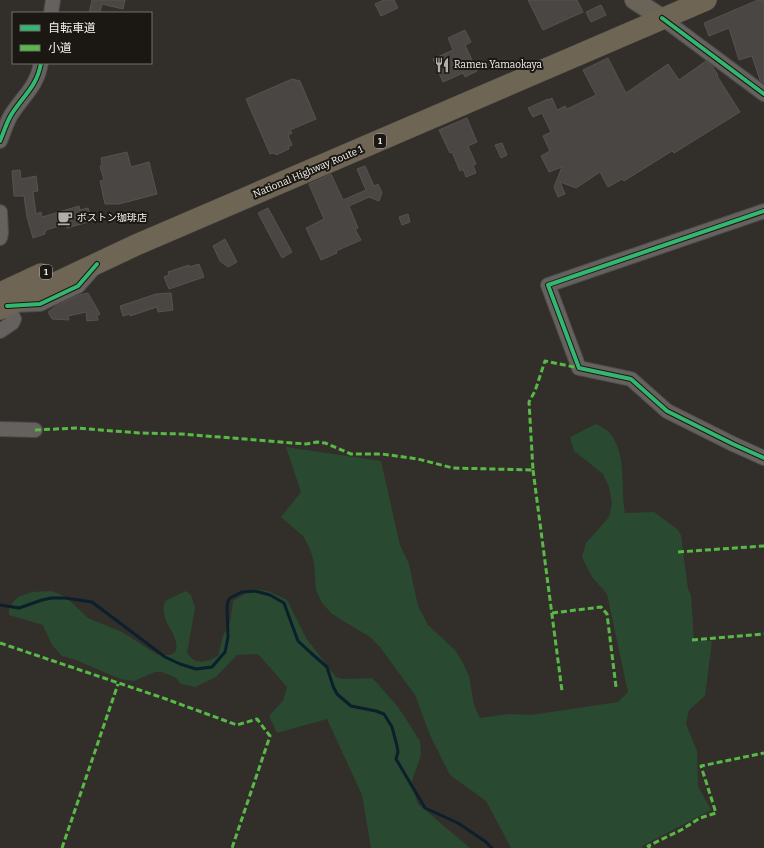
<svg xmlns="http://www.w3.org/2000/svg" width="764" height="848" viewBox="0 0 764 848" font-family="Bitter,'Noto Sans JP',serif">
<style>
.green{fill:#294930}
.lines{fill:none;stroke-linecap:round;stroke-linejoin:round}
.stream{stroke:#0c1f2c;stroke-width:3}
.building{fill:#4a4644;stroke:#56524f}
.minor-casing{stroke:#4e4b47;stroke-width:16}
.major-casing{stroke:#4e4b47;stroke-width:20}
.highway-casing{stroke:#4e4b47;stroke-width:22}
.minor{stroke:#64615e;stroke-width:14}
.major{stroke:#6a6358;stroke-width:18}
.highway{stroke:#6e6554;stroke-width:21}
.quiet{stroke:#58b947;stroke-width:3;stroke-dasharray:6 3;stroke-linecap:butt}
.cycleway-casing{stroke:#1b1814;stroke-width:6}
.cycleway{stroke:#33b770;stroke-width:4}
.labels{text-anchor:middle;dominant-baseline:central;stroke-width:4;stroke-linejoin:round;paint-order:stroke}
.shield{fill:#1b1814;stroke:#b4b0ab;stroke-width:1}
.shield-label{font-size:9px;font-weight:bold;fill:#f6f1ec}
.poi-label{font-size:10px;fill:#f6f1ec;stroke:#1b1814;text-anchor:start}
.street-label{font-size:10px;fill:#f6f1ec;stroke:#1b1814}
</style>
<rect width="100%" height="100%" fill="#322f2a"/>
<g class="green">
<path d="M 596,424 C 600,426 606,429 609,432 C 628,455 620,487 625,513 L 654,512 L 677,529 L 681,535 L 688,589 L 691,595 L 694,641 L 712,641 L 705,696 L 689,710 L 686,724 L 697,751 L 698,786 L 711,810 L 642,846 L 643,848 L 511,848 L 486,801 L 450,775 L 430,735 L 415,695 L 380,647 L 370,637 L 332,614 L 322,603 L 316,590 L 314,562 L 310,549 L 303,536 L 281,517 L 301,492 L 286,447 L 381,461 L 400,545 L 409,564 L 418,606 L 428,625 L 455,650 L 463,663 L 469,676 L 474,705 L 480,718 L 509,714 L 531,715 L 618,702 L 628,692 L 607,594 L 592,577 L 582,557 L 586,543 L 609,517 L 612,503 L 609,487 L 603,474 L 574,451 L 570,437 Z"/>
<path d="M 253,589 L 268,591 L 287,600 L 306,638 L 336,677 L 343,679 L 372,678 L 377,683 L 398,707 L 420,741 L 421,755 L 411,784 L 418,804 L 470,848 L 371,848 L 362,795 L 327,719 L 277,733 L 269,716 L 283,701 L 287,687 L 258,654 L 237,655 L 216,677 L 195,687 L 181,684 L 176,678 L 162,672 L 155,672 L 134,681 L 120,679 L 76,660 L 62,656 L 52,645 L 43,625 L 9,615 L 9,609 L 13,602 L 18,597 L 32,592 L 52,591 L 66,597 L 88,618 L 122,632 L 158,655 L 171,655 L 176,651 C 180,633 158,622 165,601 L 186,591 L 191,595 L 195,608 L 187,653 C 196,666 206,662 218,656 L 223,636 L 230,623 L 233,601 Z"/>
</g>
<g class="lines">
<path class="stream" d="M 0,605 L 19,608 L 42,600 L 52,598 L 65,598 L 92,602 L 165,657 L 180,664 L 196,669 L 212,667 L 225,652 L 228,637 L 227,607 L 228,601 L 230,598 L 242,592 L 255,591 L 270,595 L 284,603 L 298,641 L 311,653 L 327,667 L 333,686 L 337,694 L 351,706 L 376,711 L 384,714 L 392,727 L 397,746 L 398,752 L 396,759 L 425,808 L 458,823 L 486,842 L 492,848"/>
</g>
<g class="building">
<path d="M 92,0 L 125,0 L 123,9 L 102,4 L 100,13 L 89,13 Z"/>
<path d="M 384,0 L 394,0 L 398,8 L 381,16 L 375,4 Z"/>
<path d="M 528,0 L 577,0 L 583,12 L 543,30 Z"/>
<path d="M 758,0 L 764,0 L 764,83 L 760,80 L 752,56 L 739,60 L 729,28 L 709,36 L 704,23 Z"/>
<path d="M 601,5 L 606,15 L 591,22 L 586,12 Z"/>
<path d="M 465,30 L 471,42 L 465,45 L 477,71 L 465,77 L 463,73 L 443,82 L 433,59 L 453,50 L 448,38 Z"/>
<path d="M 608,58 L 626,93 L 668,64 L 679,80 L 706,61 L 712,66 L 718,75 L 717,76 L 740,112 L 674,153 L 672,151 L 624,181 L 622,179 L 608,187 L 600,172 L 576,188 L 560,182 L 565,194 L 558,197 L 554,187 L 562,167 L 549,172 L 541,156 L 550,151 L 543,136 L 551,132 L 542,113 L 533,117 L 528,108 L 548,99 L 548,100 L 552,98 L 557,110 L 565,106 L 567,109 L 596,95 L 583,70 Z"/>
<path d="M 292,79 L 300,81 L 316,119 L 290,130 L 292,133 L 288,135 L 292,145 L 288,147 L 289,149 L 276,155 L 274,153 L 270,154 L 246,99 Z"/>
<path d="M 467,118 L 477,142 L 468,146 L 476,164 L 473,165 L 476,173 L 466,177 L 463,169 L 460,171 L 452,152 L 450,153 L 439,130 Z"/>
<path d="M 502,143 L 507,155 L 501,158 L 495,145 Z"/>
<path d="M 127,152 L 131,167 L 149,162 L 157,194 L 119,204 L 105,204 L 100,181 L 104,180 L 100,166 L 102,165 L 101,158 Z"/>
<path d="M 365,166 L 374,186 L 378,184 L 382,193 L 379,201 L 369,197 L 349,206 L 358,228 L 355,229 L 361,240 L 336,251 L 337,253 L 321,260 L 306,228 L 324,219 L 309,184 L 331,174 L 343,200 L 366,190 L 357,169 Z"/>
<path d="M 20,170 L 21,179 L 36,176 L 38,191 L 33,192 L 36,214 L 41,212 L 42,217 L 79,206 L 80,210 L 88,208 L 92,221 L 67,228 L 66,224 L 46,230 L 46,231 L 45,232 L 45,234 L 33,238 L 27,217 L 24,196 L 14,196 L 12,171 Z"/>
<path d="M 268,208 L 292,252 L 282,258 L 258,213 Z"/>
<path d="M 408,214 L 410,222 L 402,225 L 399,217 Z"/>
<path d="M 225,239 L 237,262 L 228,267 L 220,261 L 213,246 Z"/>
<path d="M 199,264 L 204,277 L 169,289 L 164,277 L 169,275 L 168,272 L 189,265 L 189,267 Z"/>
<path d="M 88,293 L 100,314 L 97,316 L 98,320 L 87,321 L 86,312 L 68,316 L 69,320 L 52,319 L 48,312 L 56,306 L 79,295 Z"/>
<path d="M 171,293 L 173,310 L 158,312 L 157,307 L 130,316 L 130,314 L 123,316 L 120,306 L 156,294 Z"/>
</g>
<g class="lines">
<g class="minor-casing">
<g id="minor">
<path d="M 51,13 L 53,0"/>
<path d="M 662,18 L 764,94"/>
<path d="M 0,141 C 4,132 7,120 13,112 C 25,94 37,86 41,63"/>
<path d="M 764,211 L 548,285 L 579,368 L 631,379 L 667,411 L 733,444 L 764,458"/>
<path d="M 0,212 L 1,233 L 0,238"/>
<path d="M 14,305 L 40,304 L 78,286 L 93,269"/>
<path d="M 0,331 L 12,323 L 14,319 L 4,299"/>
<path d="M 0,429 L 35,430"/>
</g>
</g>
<g class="major-casing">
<path id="major" d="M 634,0 L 662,18"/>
</g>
<g class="highway-casing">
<g id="highway">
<path d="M 0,293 L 41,274"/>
<path d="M 0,309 L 136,245 L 706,0"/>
</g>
</g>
<use href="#minor" class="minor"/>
<use href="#major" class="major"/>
<use href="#highway" class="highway"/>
<g class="quiet">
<path d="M 35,430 L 77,428 L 139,433 L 182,434 L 306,444 L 317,442 L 325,443 L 351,454 L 382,454 L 418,459 L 453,468 L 533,470 L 529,402 L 535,391 L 545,361 L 579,368"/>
<path d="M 533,470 L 562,691"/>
<path d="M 678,552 L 764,546"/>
<path d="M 552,613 L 601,607 L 607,614 L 616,687"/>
<path d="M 692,640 L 764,634"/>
<path d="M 0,643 L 166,699 L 237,725 L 257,719 L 270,736 L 232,848"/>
<path d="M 62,848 L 118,684"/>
<path d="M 650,848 L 648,846 L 681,830 L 700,818 L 716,813 L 701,766 L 764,753"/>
</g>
<g class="cycleway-casing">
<g id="cycleway">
<path d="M 662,18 L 764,94"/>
<path d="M 0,141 C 4,132 7,120 13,112 C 25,94 37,86 41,63"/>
<path d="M 764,211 L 548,285 L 579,368 L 631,379 L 667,411 L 733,444 L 764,458"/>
<path d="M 7,306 L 40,304 L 78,286 L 97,264"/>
</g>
</g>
<use href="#cycleway" class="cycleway"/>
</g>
<defs>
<g id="restaurant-bare" transform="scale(1.2)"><path d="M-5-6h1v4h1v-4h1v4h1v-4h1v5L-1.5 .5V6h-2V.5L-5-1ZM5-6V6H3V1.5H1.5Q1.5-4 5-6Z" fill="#b1ada8" stroke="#1b1814" stroke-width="2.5" paint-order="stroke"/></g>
<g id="cafe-bare" transform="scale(1.2)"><path d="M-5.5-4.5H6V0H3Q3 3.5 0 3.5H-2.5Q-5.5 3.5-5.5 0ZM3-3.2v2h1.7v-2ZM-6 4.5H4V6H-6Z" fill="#b1ada8" stroke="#1b1814" stroke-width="2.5" paint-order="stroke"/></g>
</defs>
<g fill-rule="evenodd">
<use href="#restaurant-bare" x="442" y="65"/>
<use href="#cafe-bare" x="65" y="218"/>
</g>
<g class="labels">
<g class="shield">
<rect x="374" y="134" width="12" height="14" rx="3"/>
<rect x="40" y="265" width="12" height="14" rx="3"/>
</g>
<g class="shield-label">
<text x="380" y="141">1</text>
<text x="46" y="272">1</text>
</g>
<g class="poi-label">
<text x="454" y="65">Ramen Yamaokaya</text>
<text x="77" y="218">ボストン珈琲店</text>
</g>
<g class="street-label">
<text transform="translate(308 172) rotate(-23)">National Highway Route 1</text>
</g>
</g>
<rect x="12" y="12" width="140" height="52" fill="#1b1814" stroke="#736f6a"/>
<rect x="20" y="25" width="20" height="6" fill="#33b770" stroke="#736f6a"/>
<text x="48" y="32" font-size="12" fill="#f6f1ec">自転車道</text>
<rect x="20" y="45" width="20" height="6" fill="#58b947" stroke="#736f6a"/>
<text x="48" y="52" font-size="12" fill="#f6f1ec">小道</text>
</svg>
